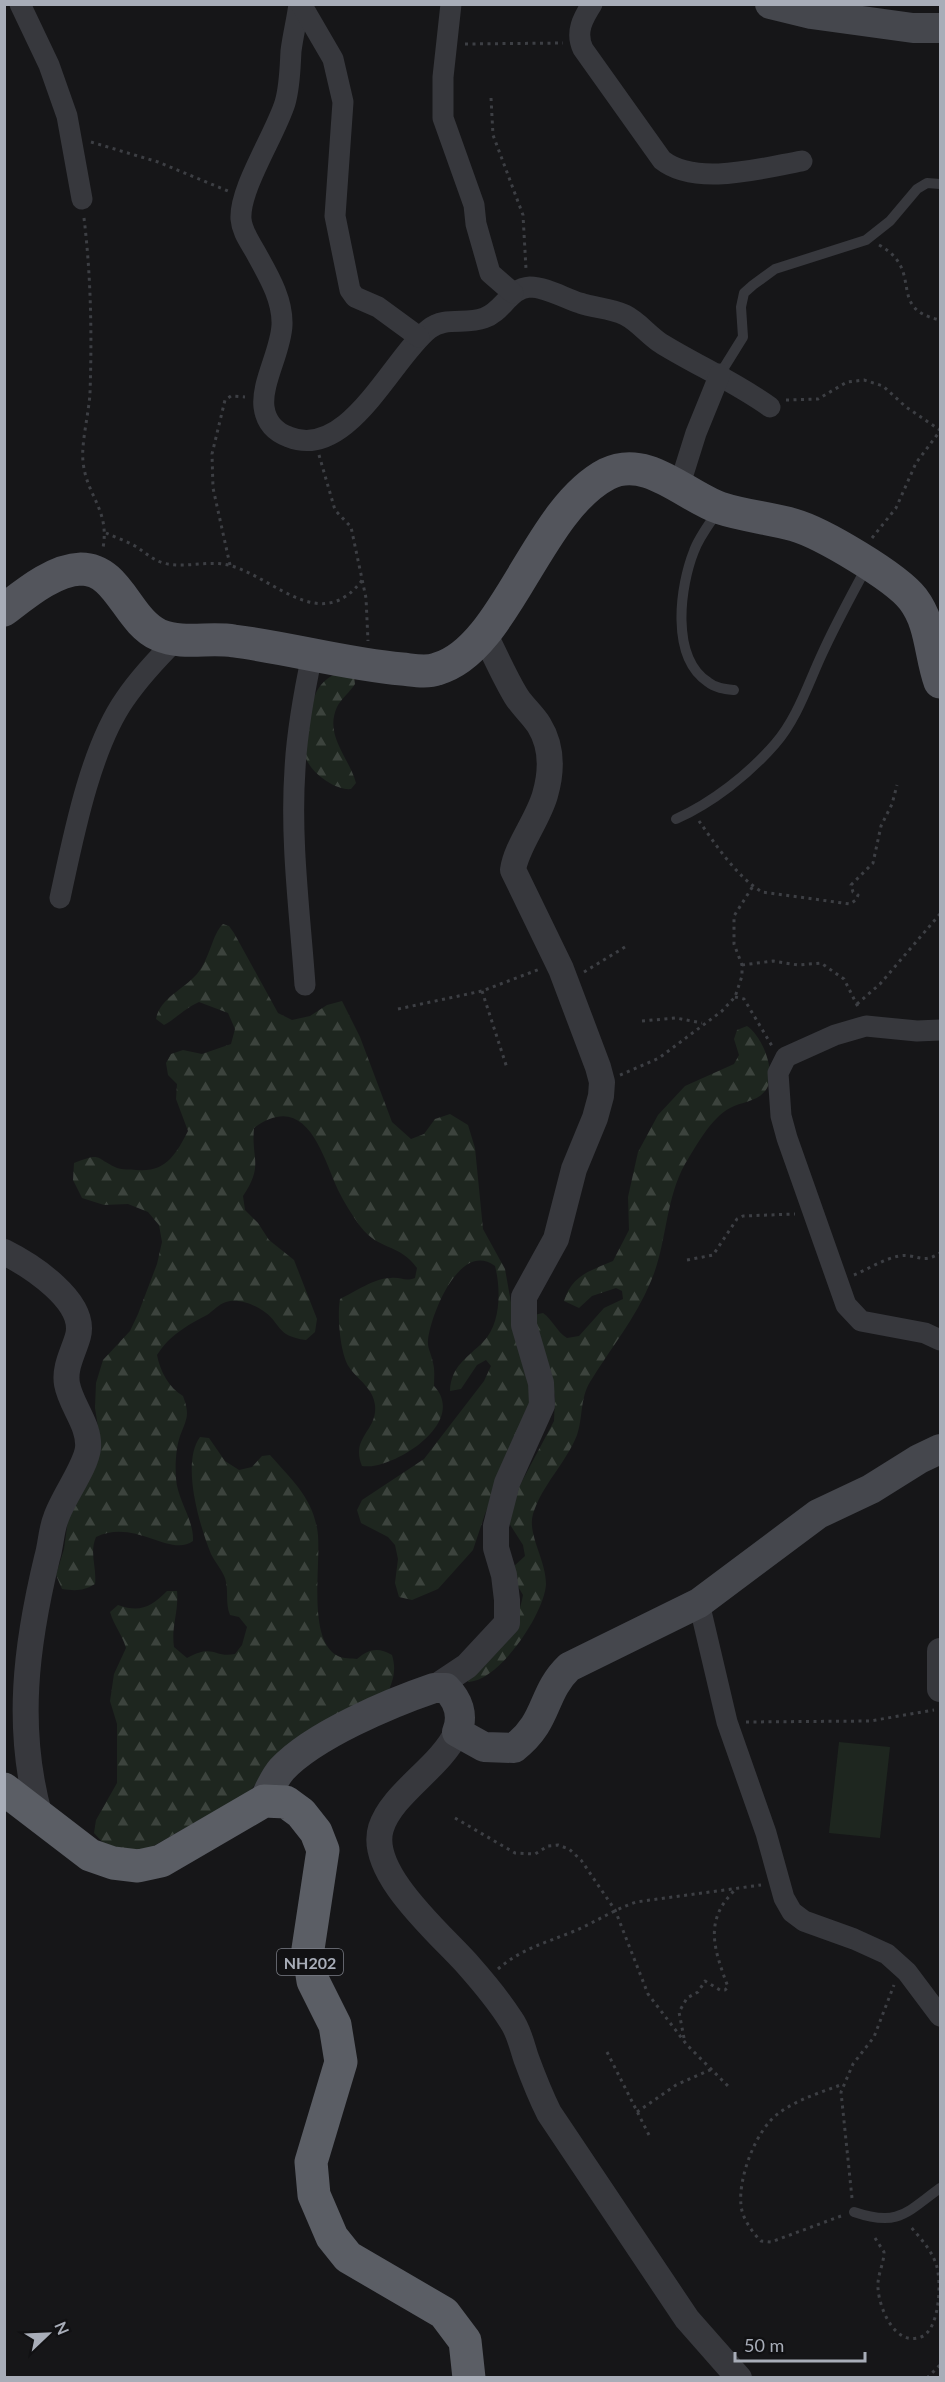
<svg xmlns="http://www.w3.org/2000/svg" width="945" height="2382" viewBox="0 0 945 2382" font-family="Lato,sans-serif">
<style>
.forest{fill:url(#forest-firs)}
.garden{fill:#1e261f}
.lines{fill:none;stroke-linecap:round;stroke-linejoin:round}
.path{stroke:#3d3f44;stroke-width:3;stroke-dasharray:3 4.5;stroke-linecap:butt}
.service{stroke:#37383d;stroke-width:10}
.minor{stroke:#37383d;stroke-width:21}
.tertiary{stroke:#37383d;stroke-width:26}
.secondary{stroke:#45474d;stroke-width:30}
.primary{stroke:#53555c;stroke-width:33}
.trunk{stroke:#5b5e65;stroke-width:33}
.labels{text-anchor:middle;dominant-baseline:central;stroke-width:4.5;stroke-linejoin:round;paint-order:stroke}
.shield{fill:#111113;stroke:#7b7e86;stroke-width:1.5}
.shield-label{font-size:16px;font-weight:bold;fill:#a8adb8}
</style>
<defs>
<pattern id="forest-firs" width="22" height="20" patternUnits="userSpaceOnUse" patternTransform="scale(1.5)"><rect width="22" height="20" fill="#1e261f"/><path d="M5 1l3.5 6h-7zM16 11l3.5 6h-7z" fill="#3c433d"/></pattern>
</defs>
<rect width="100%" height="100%" fill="#161618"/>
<g class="forest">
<path d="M 340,672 L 354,677 L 355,684 C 350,692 341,699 337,707 C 324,736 349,757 356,783 L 351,789 C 334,791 305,769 304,751 C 304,744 307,735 308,728 C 312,703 313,682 340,672 Z"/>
<path d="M 223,924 L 229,926 L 234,933 L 278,1013 L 292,1020 L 310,1016 L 327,1005 L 342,1001 L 360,1037 L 392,1122 L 411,1139 L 424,1134 L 435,1119 L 450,1114 L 468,1125 L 475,1148 L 483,1229 L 505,1269 L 517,1336 L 532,1393 L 533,1407 L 485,1514 L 473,1550 L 438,1589 L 412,1600 L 399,1597 L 395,1583 L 398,1559 L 395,1545 L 388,1537 L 361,1523 L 357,1510 L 362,1500 L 424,1459 L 484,1381 L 491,1366 L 486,1360 L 477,1365 L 461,1389 L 450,1391 C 451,1366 467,1358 483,1342 C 501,1324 501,1289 495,1266 C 460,1240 431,1314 428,1340 C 427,1348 432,1355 433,1363 C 435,1370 434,1379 434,1386 C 469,1423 391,1471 362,1466 C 350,1437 378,1431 375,1405 C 373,1388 358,1380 349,1367 C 340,1353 337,1315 340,1299 C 355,1292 374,1278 391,1278 C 401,1277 405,1282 415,1278 L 417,1268 C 398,1242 380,1252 360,1226 C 352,1215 344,1202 338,1190 C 322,1154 306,1090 254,1128 C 251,1159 264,1165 243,1196 L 245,1210 L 258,1223 L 269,1240 L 294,1260 L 317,1319 L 315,1332 L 306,1340 C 275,1336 282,1323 262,1310 C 253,1304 237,1298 226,1302 C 219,1304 213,1311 207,1315 C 186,1326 170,1335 157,1355 C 160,1371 169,1388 183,1396 C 190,1415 187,1418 180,1436 C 176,1448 175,1465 176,1478 C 177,1500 194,1519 193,1541 C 170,1558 135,1518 96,1537 C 89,1553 97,1567 95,1584 C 83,1591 76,1591 62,1589 L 56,1575 L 64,1549 L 69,1512 L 99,1433 L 95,1408 L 96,1383 L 103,1360 L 130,1331 L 138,1314 L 157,1264 L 162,1242 L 159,1225 L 148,1212 L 128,1204 L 104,1205 L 82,1198 L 73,1180 L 74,1163 C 103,1152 94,1158 117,1168 C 122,1170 130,1169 136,1170 C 166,1173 176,1154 188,1131 L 176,1099 L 177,1084 L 168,1075 L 166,1063 L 171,1054 L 183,1050 L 202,1054 L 231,1044 L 235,1029 L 228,1013 L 199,1002 C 185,1008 177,1018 164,1025 L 156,1019 C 160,998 183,990 197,974 C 210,959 212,934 223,924 Z"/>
<path d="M 747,1026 C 762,1036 775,1069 768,1086 C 761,1102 743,1101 730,1108 C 711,1118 696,1146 685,1164 C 665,1200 667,1244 651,1281 C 636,1318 610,1349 590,1382 C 580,1398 583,1418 577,1435 C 566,1463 542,1485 533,1514 C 527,1534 546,1560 546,1584 C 545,1612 500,1681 468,1682 L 468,1676 C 494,1648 516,1634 523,1595 L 513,1578 L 512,1568 L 525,1556 L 523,1545 L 509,1523 L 519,1487 L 554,1421 L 555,1396 L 534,1315 L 543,1313 C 553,1320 556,1331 567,1338 L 579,1336 L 604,1308 L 623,1299 L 622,1291 L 616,1288 L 592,1296 L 579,1308 L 564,1301 C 572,1275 590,1271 613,1261 L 629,1230 L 628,1197 L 638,1152 L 658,1115 L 685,1086 L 734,1064 L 739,1055 L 734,1039 L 737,1030 Z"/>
<path d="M 200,1437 L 209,1438 L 225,1461 L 239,1470 L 252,1467 L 262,1456 L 270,1455 C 291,1479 311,1496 317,1528 C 323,1557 305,1640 338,1656 C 343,1659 352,1658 357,1659 C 369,1649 378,1647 392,1655 C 396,1668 394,1678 389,1690 L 263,1775 L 249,1792 L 141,1853 L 106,1846 L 94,1833 L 96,1820 L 117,1783 L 117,1724 L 110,1701 L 114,1674 L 126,1648 C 122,1634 114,1626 110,1612 L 118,1605 C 140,1613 151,1607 167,1591 L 177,1591 C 179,1611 171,1627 174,1647 L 187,1658 C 214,1643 213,1658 235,1654 L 242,1645 L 247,1627 L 239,1617 L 230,1615 C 225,1603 229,1590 225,1578 C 222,1570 215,1562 211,1554 C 199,1524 181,1463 200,1437 Z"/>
</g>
<path class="garden" d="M 839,1742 L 890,1747 L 880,1838 L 829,1833 Z"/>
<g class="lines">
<g class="path">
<path d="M 465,44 L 563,43"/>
<path d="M 491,98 L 493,135 L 523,215 L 526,269"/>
<path d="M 91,142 L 158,162 L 228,191"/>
<path d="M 84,218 C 91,276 92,335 90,393 C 89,412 81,444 83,461 C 86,496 110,509 103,548"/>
<path d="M 879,245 C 926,271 885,308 940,320"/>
<path d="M 786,400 L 818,399 L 847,382 L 864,380 L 883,386 L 906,407 L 940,430"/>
<path d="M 319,455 L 335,510 L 351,527 L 366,598 L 368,641"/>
<path d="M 106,533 C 115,537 126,541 135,546 C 145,552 151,559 163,563 C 186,569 210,559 232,566 C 277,580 322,635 363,579"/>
<path d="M 872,538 L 896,508 L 916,463 L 940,431"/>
<path d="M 230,565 L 213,488 L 212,454 L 225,400 L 231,396 L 245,397"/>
<path d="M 699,821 C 716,845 736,876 762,892 L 850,904 L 856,900 L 858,895 L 853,892 L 851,885 L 873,863 L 881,826 L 892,804 L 897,785"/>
<path d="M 742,965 L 773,961 L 798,965 L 821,963 L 844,979 L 859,1009"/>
<path d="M 584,972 L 625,947"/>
<path d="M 482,991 L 507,1068"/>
<path d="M 735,997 L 744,999 L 772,1046"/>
<path d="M 857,1004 L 880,984 L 940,914"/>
<path d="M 398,1009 L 482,991 L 540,969"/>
<path d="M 642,1021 L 676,1018 L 702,1023"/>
<path d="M 620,1075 L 659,1058 L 722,1011 L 735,997 L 742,976 L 742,965 L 734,944 L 734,916 L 753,886"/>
<path d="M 687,1260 L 713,1255 L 737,1219 L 743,1216 L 795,1214"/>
<path d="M 854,1275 C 868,1269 884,1259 899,1256 C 917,1253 921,1265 940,1253"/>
<path d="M 746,1722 L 870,1721 L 934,1710"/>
<path d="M 455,1818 L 515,1853 L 535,1854 L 548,1846 L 558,1845 L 569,1849 L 581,1860 L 615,1910 L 648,1994 L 687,2045 L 728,2086"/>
<path d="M 498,1969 C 521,1949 545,1943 572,1932 C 594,1923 613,1910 636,1902 L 761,1885"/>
<path d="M 684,2038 L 679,2012 L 687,1998 L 698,1992 L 705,1981 L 720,1990 L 725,1990 L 728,1987 C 714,1949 703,1920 736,1889"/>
<path d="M 607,2052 L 649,2135"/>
<path d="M 637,2112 L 676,2085 L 712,2069"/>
<path d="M 852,2198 L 841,2092 L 853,2064 L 874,2037 L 894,1985"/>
<path d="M 841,2216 L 771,2242 L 761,2241 C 752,2232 742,2218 741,2205 C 738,2178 756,2129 779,2113 C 798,2099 822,2092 843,2084"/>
<path d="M 875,2238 L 884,2252 C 884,2264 877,2275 878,2288 C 879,2308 895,2347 921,2337 C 940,2330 942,2280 936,2264 C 931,2249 920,2238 910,2226"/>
<path d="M 927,2378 L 940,2365"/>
</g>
<g class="service">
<path d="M 720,374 L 743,337 L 741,307 L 744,293 L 753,285 L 775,269 L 866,240 L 890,221 L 917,189 L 927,183 L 940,184"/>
<path d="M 718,511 C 710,523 699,537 694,551 C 680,586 670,657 708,682 C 715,688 725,689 734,690"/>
<path d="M 676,819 C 712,803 749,774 775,744 C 797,719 808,684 822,654 C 835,625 851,596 866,568"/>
<path d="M 854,2212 C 898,2227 906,2213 940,2188"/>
</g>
<g class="minor">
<path d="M 20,4 L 49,65 L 67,116 L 82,199"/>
<path d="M 299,4 C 297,20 293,35 291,51 C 290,68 290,86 285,103 C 275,135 239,189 241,219 C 242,232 250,242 256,253 C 268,275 283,299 282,325 C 281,351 261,383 264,407 C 266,422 275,432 289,437 C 348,461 392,358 429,329 C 445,316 466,325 484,318 C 503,312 509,288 530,287 C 546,287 564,298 580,303 C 594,308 611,308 625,315 C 639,322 648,335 662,344 C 698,366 735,382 770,407"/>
<path d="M 301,4 L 333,59 L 343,102 L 335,216 L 350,290 L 355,297 L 378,307 L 419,337"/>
<path d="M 451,4 L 443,77 L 443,118 L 474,205 L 476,224 L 490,273 L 513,293"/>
<path d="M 592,4 C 583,18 575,32 583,49 L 662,160 C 696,187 762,168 802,161"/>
<path d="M 679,487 L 696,433 L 720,374"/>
<path d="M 60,898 C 73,838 90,749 125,699 C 140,677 158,658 176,640"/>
<path d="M 305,985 C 300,914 290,840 295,769 C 297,730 304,693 312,655"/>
<path d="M 940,1030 L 917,1031 L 866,1026 L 835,1035 L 786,1057 L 778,1073 L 781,1116 L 787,1138 L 846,1305 L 861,1321 L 925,1333 L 940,1340"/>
<path d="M 699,1603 L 727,1722 L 766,1833 L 784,1898 L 792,1912 L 804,1921 L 854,1939 L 887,1954 L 907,1972 L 940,2016"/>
</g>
<g class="tertiary">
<path d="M 4,1252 C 30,1265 87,1301 78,1336 C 74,1351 64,1367 67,1384 C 71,1406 90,1425 88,1448 C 86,1467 63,1497 56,1518 C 51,1530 51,1545 47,1558 C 26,1645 15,1729 40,1817"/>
<path d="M 940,1651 L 940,1689"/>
<path d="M 434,1688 L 467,1666 L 507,1623 L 507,1600 L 504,1575 L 496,1548 L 496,1526 L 507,1483 L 542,1405 L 541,1383 L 524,1325 L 524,1297 L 556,1239 L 574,1169 L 595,1118 L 601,1096 L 602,1082 L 598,1067 L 561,969 L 513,870 C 516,847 538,820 545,795 C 552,771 552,746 539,725 C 532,714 522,706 516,696 C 504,676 495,655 485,635"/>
<path d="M 457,1732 C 440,1768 392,1793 381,1828 C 367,1873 443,1936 469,1966 C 484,1983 499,2001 511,2020 C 519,2031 522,2046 526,2058 C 533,2077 540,2095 549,2113 L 687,2319 L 739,2378"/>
</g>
<g class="secondary">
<path d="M 770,4 L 811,14 L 913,28 L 940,28"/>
<path d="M 264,1801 C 269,1790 274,1778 282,1769 C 314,1735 390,1703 434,1688 L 446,1688 C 458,1700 464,1715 457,1732 L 484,1747 L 514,1748 C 549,1721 541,1694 569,1667 L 699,1603 L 818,1514 L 871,1489 L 919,1459 L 940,1449"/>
</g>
<path class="primary" d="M 4,610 C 25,594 53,570 81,569 C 119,569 127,621 159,635 C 183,645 209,637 234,641 C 290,648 345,664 402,669 C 413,670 426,673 437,669 C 506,650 536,511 607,474 C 647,454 685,496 720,508 C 744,516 770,518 794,525 C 822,533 896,577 913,599 C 932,624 930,654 940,682"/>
<path class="trunk" d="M 4,1789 L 90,1855 L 113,1863 L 138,1866 L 161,1861 L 264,1801 L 286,1802 L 301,1813 L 316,1832 L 323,1850 L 308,1949 L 313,1981 L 335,2025 L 341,2062 L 311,2162 L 314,2195 L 332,2237 L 348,2257 L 444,2313 L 465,2341 L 469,2378"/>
</g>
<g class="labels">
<rect class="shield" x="277" y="1949" width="66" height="26" rx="4.5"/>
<g class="shield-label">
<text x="310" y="1962">NH202</text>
</g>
</g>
<rect width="945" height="2382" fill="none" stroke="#a8adb8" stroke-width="12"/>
<g transform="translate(48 2334) rotate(67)" stroke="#111113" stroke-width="4.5" paint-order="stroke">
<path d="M0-4.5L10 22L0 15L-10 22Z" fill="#a8adb8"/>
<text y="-9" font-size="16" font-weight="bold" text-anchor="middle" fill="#a8adb8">N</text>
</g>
<path d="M735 2352v9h130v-9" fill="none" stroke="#a8adb8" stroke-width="3"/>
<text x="744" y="2352" font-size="18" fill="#a8adb8" stroke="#111113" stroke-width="4.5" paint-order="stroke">50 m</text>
</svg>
